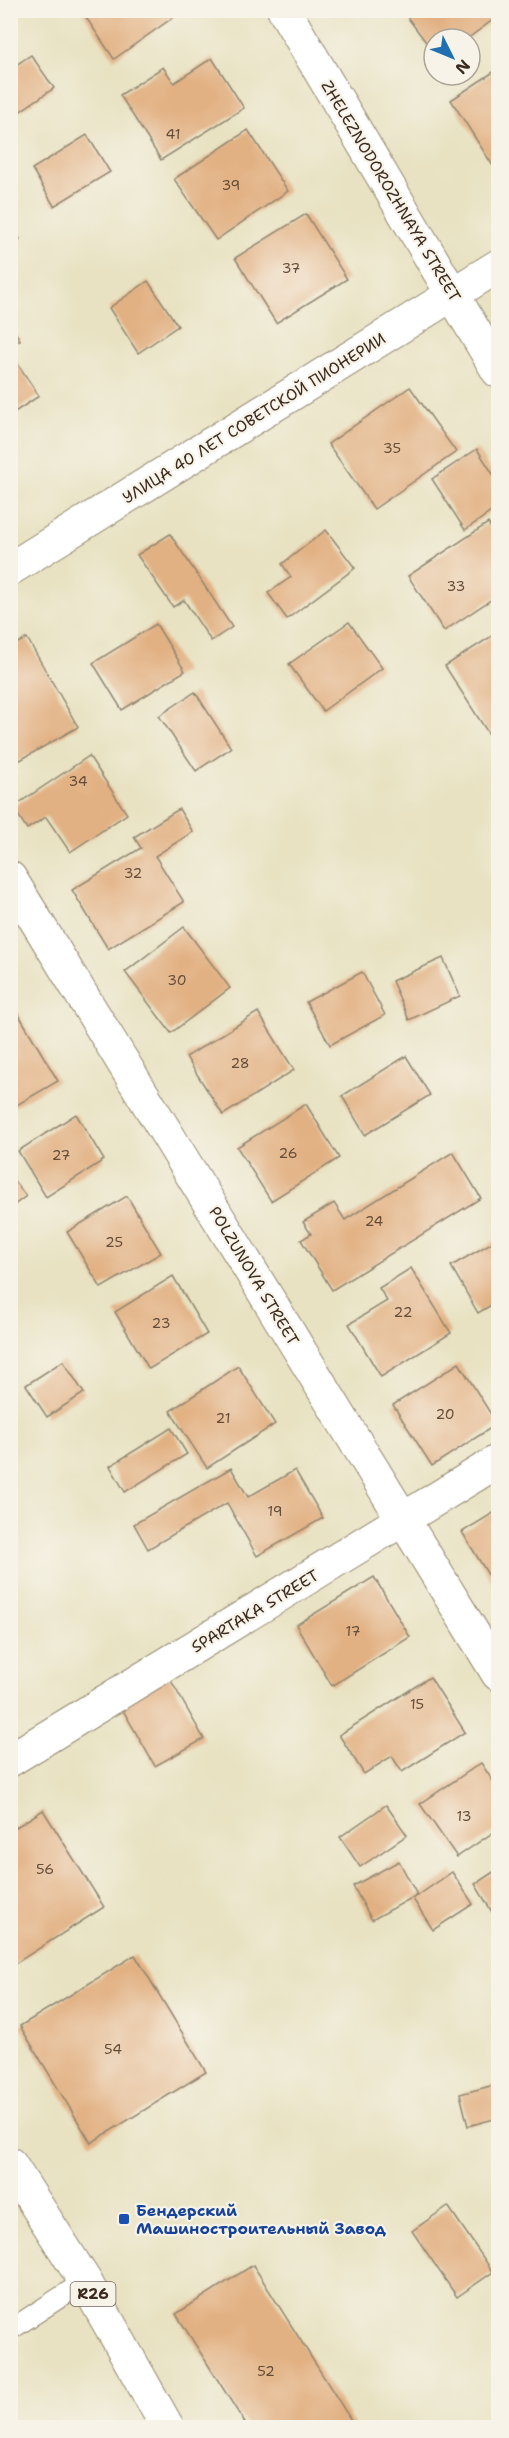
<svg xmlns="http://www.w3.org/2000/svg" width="509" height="2438" viewBox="0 0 509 2438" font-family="'Shantell Sans',sans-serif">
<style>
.building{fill:#e2b183}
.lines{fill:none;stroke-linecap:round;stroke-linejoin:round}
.lane-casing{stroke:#928670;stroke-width:22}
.street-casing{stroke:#928670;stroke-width:35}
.primary-casing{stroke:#928670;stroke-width:35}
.lane{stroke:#fff;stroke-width:20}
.street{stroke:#fff;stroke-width:33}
.primary{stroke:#fff;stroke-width:33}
.transit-dot{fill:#1a4fb4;stroke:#f7f3e8;stroke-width:2}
.labels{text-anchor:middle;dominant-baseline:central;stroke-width:4.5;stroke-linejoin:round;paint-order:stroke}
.number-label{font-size:14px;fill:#654c37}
.shield{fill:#f7f3e8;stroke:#73665b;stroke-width:1.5}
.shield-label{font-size:15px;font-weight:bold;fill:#3b2a1e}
.street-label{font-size:16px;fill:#3b2a1e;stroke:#f7f3e8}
.transit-label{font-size:16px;font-weight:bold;fill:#164399;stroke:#f7f3e8;text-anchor:start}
</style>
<rect width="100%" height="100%" fill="#f7f3e8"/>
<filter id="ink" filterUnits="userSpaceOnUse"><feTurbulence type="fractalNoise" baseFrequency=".0167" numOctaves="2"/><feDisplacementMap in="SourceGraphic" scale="12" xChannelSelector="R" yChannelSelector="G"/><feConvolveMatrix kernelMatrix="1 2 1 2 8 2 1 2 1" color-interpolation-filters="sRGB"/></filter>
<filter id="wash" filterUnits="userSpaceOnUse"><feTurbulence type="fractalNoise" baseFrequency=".008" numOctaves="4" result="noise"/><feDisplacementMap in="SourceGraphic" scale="24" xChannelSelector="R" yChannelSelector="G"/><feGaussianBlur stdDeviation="1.35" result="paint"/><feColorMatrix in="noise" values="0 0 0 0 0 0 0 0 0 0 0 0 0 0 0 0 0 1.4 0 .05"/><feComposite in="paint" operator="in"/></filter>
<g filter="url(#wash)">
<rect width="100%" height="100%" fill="#e8e2c2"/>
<g id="blocks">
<g class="building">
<path d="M 81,10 L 171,10 L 175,16 L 114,59 Z"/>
<path d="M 402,10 L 494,10 L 498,16 L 467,39 L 434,39 L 434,53 Z"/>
<path d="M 31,55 L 54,88 L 10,118 L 10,69 Z"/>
<path d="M 212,58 L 244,108 L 161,160 L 120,95 L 163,67 L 174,83 Z"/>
<path d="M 498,69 L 498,162 L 493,166 L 451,100 Z"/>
<path d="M 248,130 L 288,191 L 216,240 L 174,179 Z"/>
<path d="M 87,135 L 110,172 L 54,206 L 32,169 Z"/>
<path d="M 306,214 L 347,279 L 276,323 L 235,258 Z"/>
<path d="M 10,225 L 20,239 L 10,245 Z"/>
<path d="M 148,281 L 178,326 L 138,353 L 109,308 Z"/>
<path d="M 10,324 L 20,340 L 10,346 Z"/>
<path d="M 13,357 L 39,396 L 10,415 L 10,359 Z"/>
<path d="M 410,387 L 456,452 L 374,509 L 328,444 Z"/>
<path d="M 477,449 L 498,482 L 498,507 L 465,530 L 432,479 Z"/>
<path d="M 488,523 L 498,539 L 498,595 L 444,631 L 408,576 Z"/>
<path d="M 326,530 L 355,568 L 287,619 L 268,593 L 291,577 L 282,564 Z"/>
<path d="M 170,534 L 232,627 L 211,641 L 184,600 L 173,607 L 137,555 Z"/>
<path d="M 349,622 L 382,668 L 323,711 L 289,664 Z"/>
<path d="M 156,624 L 185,671 L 122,710 L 93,663 Z"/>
<path d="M 498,632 L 498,726 L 488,733 L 445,666 Z"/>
<path d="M 27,638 L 78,727 L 10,766 L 10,647 Z"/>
<path d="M 195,692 L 231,748 L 196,771 L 159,716 Z"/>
<path d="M 89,756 L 127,814 L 70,852 L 46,817 L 27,829 L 13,807 Z"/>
<path d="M 179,809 L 193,832 L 155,856 L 184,902 L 108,949 L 72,890 L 141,848 L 134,837 Z"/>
<path d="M 184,927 L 230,988 L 171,1033 L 125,972 Z"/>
<path d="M 443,958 L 460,996 L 409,1020 L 392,981 Z"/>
<path d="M 362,972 L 385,1015 L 330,1045 L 306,1002 Z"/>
<path d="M 16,1010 L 58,1081 L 10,1109 L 10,1013 Z"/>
<path d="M 258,1012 L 294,1070 L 223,1115 L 186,1057 Z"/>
<path d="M 406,1056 L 430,1095 L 365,1135 L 342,1096 Z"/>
<path d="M 306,1104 L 339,1158 L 271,1201 L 237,1147 Z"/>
<path d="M 76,1114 L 104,1160 L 46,1197 L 18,1151 Z"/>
<path d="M 453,1152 L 481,1198 L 332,1290 L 301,1240 L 311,1234 L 303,1222 L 334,1203 L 345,1220 Z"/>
<path d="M 10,1176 L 26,1196 L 10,1208 Z"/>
<path d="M 127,1196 L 161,1253 L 101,1288 L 67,1232 Z"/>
<path d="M 498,1239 L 498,1301 L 478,1313 L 451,1266 Z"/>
<path d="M 411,1268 L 451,1333 L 381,1377 L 349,1324 L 387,1301 L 379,1288 Z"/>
<path d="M 173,1276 L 207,1334 L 149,1369 L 115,1312 Z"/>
<path d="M 63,1361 L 84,1393 L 47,1417 L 26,1385 Z"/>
<path d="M 459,1363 L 497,1424 L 432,1466 L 393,1405 Z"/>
<path d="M 238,1366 L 275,1424 L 207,1468 L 170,1411 Z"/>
<path d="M 171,1428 L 187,1454 L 125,1492 L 110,1466 Z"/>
<path d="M 231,1468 L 248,1497 L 295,1470 L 323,1518 L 257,1556 L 227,1503 L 148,1549 L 134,1524 Z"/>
<path d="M 498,1510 L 498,1591 L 462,1532 Z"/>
<path d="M 374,1577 L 410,1637 L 332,1686 L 296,1625 Z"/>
<path d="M 165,1670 L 204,1739 L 155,1766 L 116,1698 Z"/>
<path d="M 430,1677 L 465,1732 L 402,1772 L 392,1756 L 364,1774 L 339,1735 Z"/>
<path d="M 481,1763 L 498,1789 L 498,1829 L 457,1857 L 420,1804 Z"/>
<path d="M 386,1805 L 407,1835 L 360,1867 L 340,1837 Z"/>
<path d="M 43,1810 L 104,1907 L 10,1967 L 10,1831 Z"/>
<path d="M 399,1861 L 417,1895 L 372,1920 L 353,1886 Z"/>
<path d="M 498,1869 L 498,1922 L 475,1884 Z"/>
<path d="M 452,1872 L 473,1904 L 433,1930 L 413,1899 Z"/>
<path d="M 135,1955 L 206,2072 L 91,2143 L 20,2026 Z"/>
<path d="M 498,2084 L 498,2118 L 468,2126 L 460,2094 Z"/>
<path d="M 448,2206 L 493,2272 L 457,2297 L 412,2231 Z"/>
<path d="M 253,2265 L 356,2428 L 248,2428 L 176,2314 Z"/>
</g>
</g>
</g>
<g filter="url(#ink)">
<use href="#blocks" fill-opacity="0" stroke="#928670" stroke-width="1.5"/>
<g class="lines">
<g class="lane-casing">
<path id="lane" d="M 10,2330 L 85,2281"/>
</g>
<g class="street-casing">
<g id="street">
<path d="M 284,10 L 498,371"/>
<path d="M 10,569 L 498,266"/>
<path d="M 10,878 L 498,1674"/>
<path d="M 10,1760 L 498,1461"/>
</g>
</g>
<g class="primary-casing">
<path id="primary" d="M 10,2164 L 85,2281 L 168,2428"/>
</g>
<use href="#lane" class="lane"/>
<use href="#street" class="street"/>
<use href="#primary" class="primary"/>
</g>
</g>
<rect class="transit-dot" x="118" y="2213" width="12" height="12" rx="3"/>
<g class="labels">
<g class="number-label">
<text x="173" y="134">41</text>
<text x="231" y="185">39</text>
<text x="291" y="268">37</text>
<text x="392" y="448">35</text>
<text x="456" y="586">33</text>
<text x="78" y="781">34</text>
<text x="133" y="873">32</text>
<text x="177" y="980">30</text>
<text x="240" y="1063">28</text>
<text x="288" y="1153">26</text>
<text x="61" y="1155">27</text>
<text x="374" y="1221">24</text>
<text x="114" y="1242">25</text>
<text x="403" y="1312">22</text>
<text x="161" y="1323">23</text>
<text x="445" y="1414">20</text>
<text x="223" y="1418">21</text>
<text x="275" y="1511">19</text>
<text x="353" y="1631">17</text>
<text x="417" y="1704">15</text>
<text x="464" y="1816">13</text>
<text x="45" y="1869">56</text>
<text x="113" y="2049">54</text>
<text x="266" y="2371">52</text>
</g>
<rect class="shield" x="70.5" y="2282" width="45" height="24" rx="4.5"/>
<g class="shield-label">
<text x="93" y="2294">R26</text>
</g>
<g class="street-label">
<text transform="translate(391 191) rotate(59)">ZHELEZNODOROZHNAYA STREET</text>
<text transform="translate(254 418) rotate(-32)">УЛИЦА 40 ЛЕТ СОВЕТСКОЙ ПИОНЕРИИ</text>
<text transform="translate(254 1276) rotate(59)">POLZUNOVA STREET</text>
<text transform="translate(255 1611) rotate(-31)">SPARTAKA STREET</text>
</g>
<g class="transit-label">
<text x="136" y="2210">Бендерский<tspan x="136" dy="18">Машиностроительный Завод</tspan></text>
</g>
</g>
<rect width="509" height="2438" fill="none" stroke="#f7f3e8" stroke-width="36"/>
<g transform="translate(452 57) rotate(133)"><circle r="28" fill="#f7f3e8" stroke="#aca397" stroke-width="1.5"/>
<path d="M0-4.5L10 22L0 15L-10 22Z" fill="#1f6fb2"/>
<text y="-9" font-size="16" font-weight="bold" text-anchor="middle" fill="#3b2a1e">N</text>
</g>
</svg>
